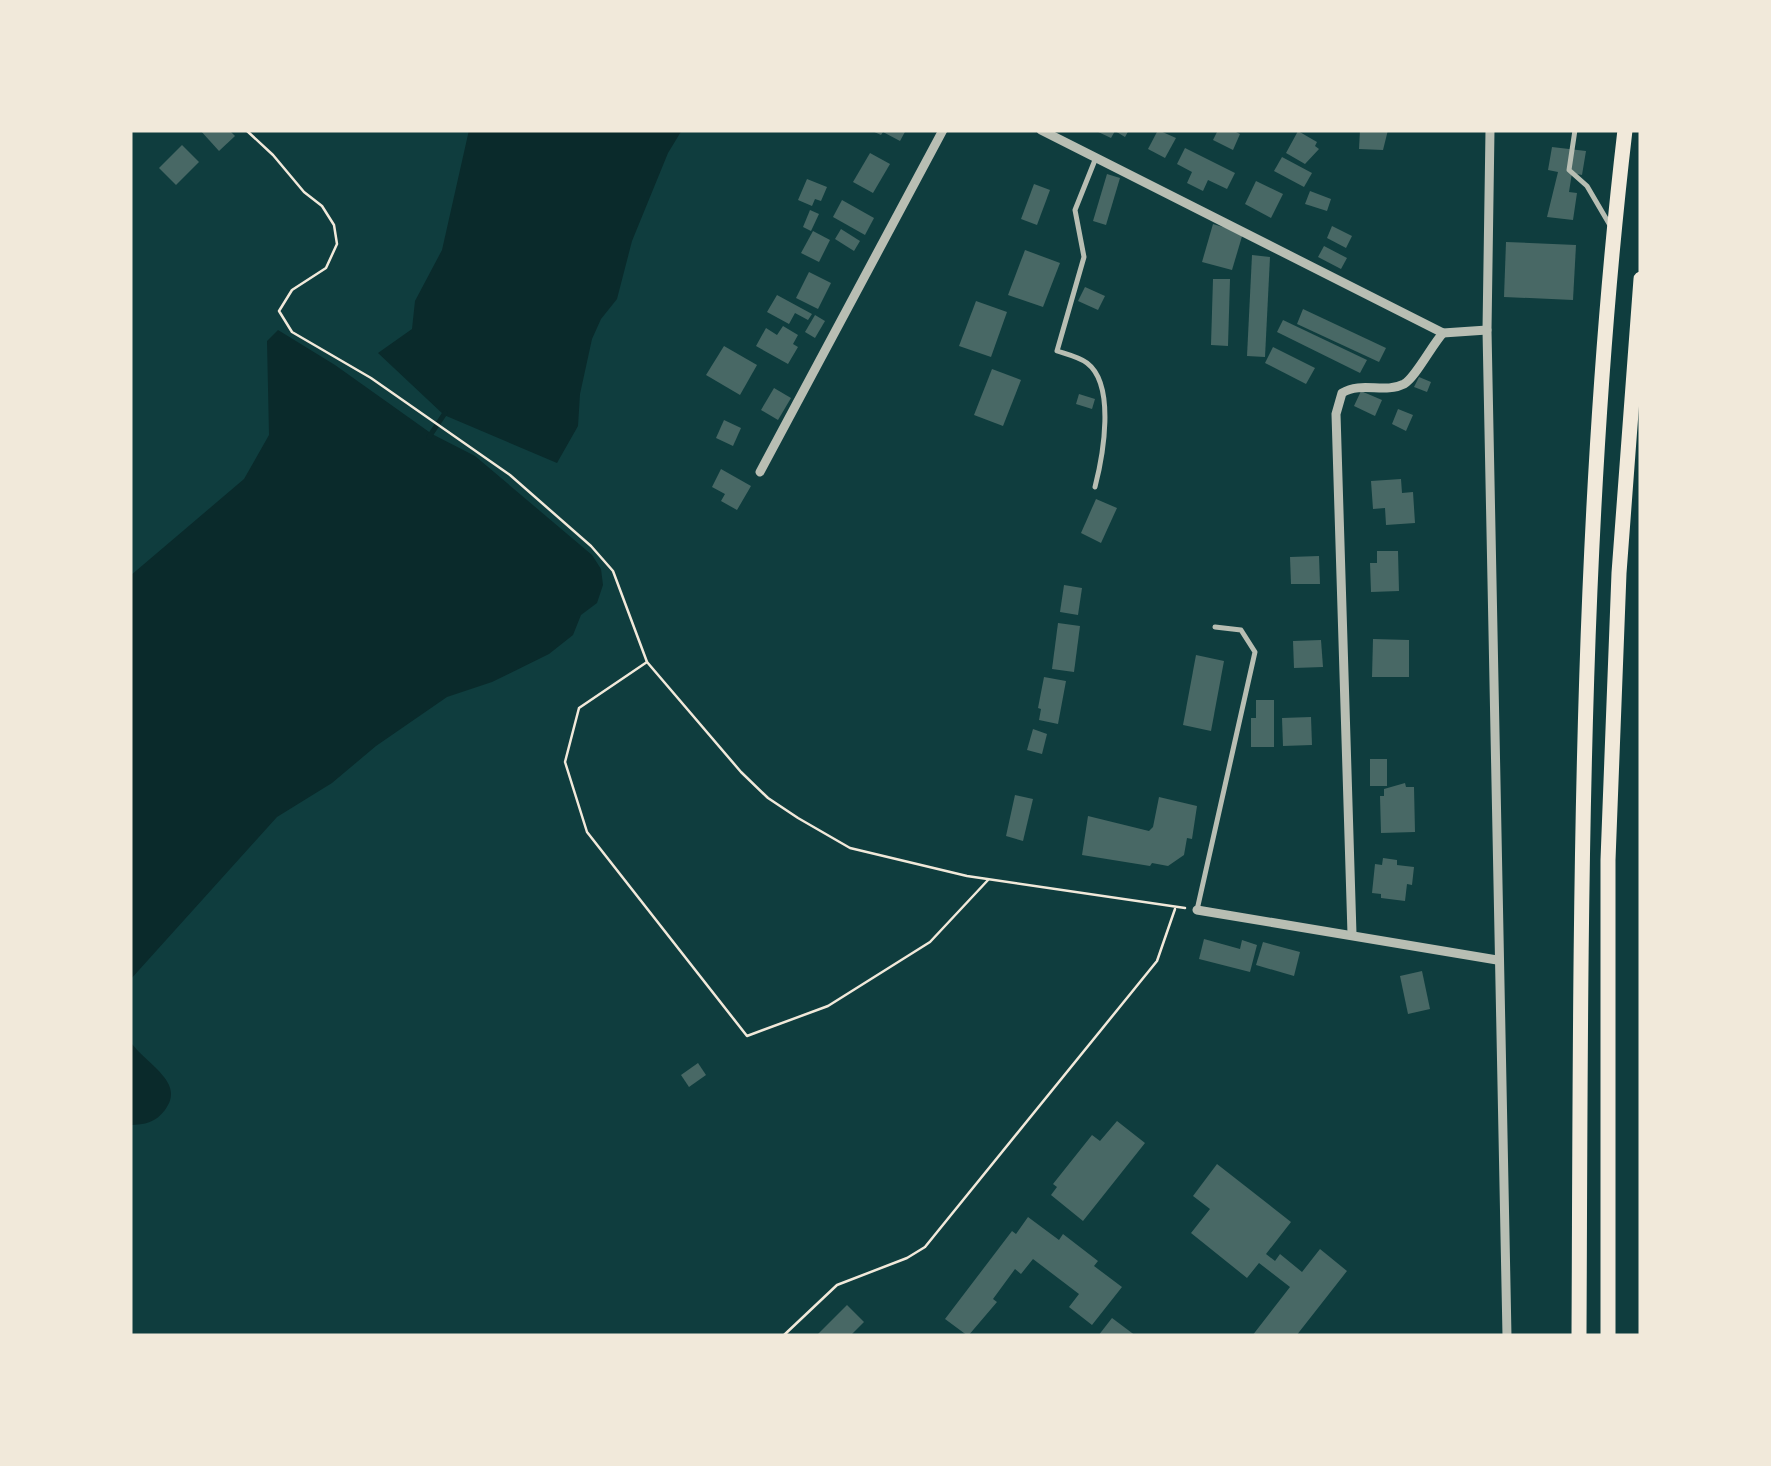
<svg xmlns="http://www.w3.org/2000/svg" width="1771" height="1466" viewBox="0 0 1771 1466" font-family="'DejaVu Sans',sans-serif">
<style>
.water{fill:#0a2a2b}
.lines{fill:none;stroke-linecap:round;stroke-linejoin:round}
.stream{stroke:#0a2a2b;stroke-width:5}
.building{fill:#486865}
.path{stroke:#f1e9da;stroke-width:2.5}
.service{stroke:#b8beb3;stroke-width:5}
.minor{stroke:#b8beb3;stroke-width:9}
.trunk{stroke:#f1e9da;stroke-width:15}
</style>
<rect width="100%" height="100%" fill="#0f3d3e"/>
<g class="water">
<path d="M 469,130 L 682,130 L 668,153 L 632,241 L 617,299 L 601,319 L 592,339 L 580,394 L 578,426 L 557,463 L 444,415 L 378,353 L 412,329 L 415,301 L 442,250 Z"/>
<path d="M 278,330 L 335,365 L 432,434 L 475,456 L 592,555 L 601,569 L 603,585 L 597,603 L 581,615 L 573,635 L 549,654 L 492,682 L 447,697 L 376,746 L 332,783 L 277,817 L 130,980 L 130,576 L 244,479 L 269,435 L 267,341 Z"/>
<path d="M 130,1041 C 145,1064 187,1082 165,1110 C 156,1122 145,1125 130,1125 Z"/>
</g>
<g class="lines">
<path class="stream" d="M 429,437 L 445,413"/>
</g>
<g class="building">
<path d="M 200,130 L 229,130 L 235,136 L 219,151 Z"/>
<path d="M 870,130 L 906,130 L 900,141 L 883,132 L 881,135 Z"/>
<path d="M 1094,130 L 1129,130 L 1125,137 L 1115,131 L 1111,138 Z"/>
<path d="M 1158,130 L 1176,138 L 1165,158 L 1148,149 Z"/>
<path d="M 1218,130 L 1232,130 L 1240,134 L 1233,150 L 1213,140 Z"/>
<path d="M 1360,130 L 1388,130 L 1383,150 L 1359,149 Z"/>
<path d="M 1298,131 L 1317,142 L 1315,146 L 1319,149 L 1305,164 L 1286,153 Z"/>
<path d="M 182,145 L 199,162 L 176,185 L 159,168 Z"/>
<path d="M 1552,147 L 1586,151 L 1582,175 L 1572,173 L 1569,192 L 1577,193 L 1573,220 L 1547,217 L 1558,172 L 1548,170 Z"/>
<path d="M 1185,148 L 1235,173 L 1227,189 L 1208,180 L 1203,191 L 1187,183 L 1192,172 L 1177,164 Z"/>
<path d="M 870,153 L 890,164 L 873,193 L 853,182 Z"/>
<path d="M 1282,157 L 1312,173 L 1304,187 L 1274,171 Z"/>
<path d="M 1107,174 L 1120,178 L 1106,225 L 1093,221 Z"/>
<path d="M 807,179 L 827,187 L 821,201 L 815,199 L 812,206 L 798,200 Z"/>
<path d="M 1256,181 L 1283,194 L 1271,218 L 1245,204 Z"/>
<path d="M 1034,184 L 1050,190 L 1037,225 L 1021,219 Z"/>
<path d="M 1310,191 L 1331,199 L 1327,211 L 1305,204 Z"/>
<path d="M 842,200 L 874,218 L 865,235 L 833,217 Z"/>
<path d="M 810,210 L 819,214 L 811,231 L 803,227 Z"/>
<path d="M 1213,224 L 1243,233 L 1232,270 L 1202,262 Z"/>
<path d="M 1332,226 L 1352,236 L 1346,248 L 1327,238 Z"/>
<path d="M 841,229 L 860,241 L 854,251 L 835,239 Z"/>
<path d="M 813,231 L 830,240 L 819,262 L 801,253 Z"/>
<path d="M 1506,242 L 1576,245 L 1573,300 L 1504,297 Z"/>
<path d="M 1324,246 L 1347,258 L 1341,269 L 1318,257 Z"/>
<path d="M 1025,250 L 1060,263 L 1043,307 L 1008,295 Z"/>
<path d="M 1252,255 L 1270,257 L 1265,357 L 1247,356 Z"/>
<path d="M 809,272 L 831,283 L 818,309 L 796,298 Z"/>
<path d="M 1213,279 L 1230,279 L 1228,346 L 1211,345 Z"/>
<path d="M 1085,287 L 1105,296 L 1098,310 L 1078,301 Z"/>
<path d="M 777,295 L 812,314 L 808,320 L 795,313 L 789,324 L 767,312 Z"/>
<path d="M 976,301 L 1007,312 L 991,357 L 959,346 Z"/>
<path d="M 1303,309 L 1386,348 L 1379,362 L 1297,324 Z"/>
<path d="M 815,315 L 825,321 L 815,338 L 805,332 Z"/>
<path d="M 1283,320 L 1367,360 L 1360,373 L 1277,332 Z"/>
<path d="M 783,326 L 798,335 L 793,344 L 798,347 L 788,364 L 756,346 L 766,328 L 777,335 Z"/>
<path d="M 724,346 L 757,365 L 740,395 L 706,375 Z"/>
<path d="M 1273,347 L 1315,368 L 1306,384 L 1265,363 Z"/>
<path d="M 992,369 L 1021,380 L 1003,426 L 974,415 Z"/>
<path d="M 1419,377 L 1431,382 L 1427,392 L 1414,387 Z"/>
<path d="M 774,388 L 791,398 L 778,420 L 761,410 Z"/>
<path d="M 1361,391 L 1382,400 L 1375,416 L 1354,406 Z"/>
<path d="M 1079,394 L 1095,399 L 1092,409 L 1076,404 Z"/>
<path d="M 1398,409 L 1413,415 L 1406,431 L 1392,424 Z"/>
<path d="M 724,420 L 741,428 L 733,446 L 716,438 Z"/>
<path d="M 721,469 L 751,486 L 737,510 L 721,501 L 725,494 L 712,487 Z"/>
<path d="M 1401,479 L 1402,493 L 1413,492 L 1415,523 L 1386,525 L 1385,508 L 1373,509 L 1371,481 Z"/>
<path d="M 1096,499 L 1117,508 L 1101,543 L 1081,533 Z"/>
<path d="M 1377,551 L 1398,551 L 1399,591 L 1371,592 L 1370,563 L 1377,563 Z"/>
<path d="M 1319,556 L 1320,584 L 1291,584 L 1290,557 Z"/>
<path d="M 1064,585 L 1082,588 L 1078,615 L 1060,612 Z"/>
<path d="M 1058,623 L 1080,626 L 1074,672 L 1052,669 Z"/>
<path d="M 1373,639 L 1409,640 L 1409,677 L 1372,677 Z"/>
<path d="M 1321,640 L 1323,667 L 1294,668 L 1293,641 Z"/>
<path d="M 1196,655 L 1224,661 L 1211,731 L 1183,725 Z"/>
<path d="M 1044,677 L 1066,681 L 1058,724 L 1039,720 L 1041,709 L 1038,708 Z"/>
<path d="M 1256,700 L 1274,700 L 1274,747 L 1251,747 L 1251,718 L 1256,718 Z"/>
<path d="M 1311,717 L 1312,745 L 1283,746 L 1282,718 Z"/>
<path d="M 1033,729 L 1047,734 L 1042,754 L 1027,750 Z"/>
<rect x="1370" y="759" width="17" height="27"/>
<path d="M 1405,783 L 1406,787 L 1414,787 L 1415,832 L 1381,833 L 1380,796 L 1384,796 L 1384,789 Z"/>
<path d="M 1015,795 L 1033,799 L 1023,841 L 1006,836 Z"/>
<path d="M 1159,797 L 1197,806 L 1192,839 L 1187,838 L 1184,855 L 1168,866 L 1152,863 L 1150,866 L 1082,855 L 1088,816 L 1149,831 L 1153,827 Z"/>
<path d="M 1383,858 L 1397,860 L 1397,865 L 1414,867 L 1412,885 L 1407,884 L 1405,901 L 1381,898 L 1381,894 L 1372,893 L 1375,864 L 1382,865 Z"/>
<path d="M 1204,939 L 1240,949 L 1242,940 L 1257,945 L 1250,972 L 1199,959 Z"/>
<path d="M 1263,942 L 1300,952 L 1294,976 L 1256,965 Z"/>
<path d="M 1422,971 L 1430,1009 L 1408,1014 L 1400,976 Z"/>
<path d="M 698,1063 L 706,1075 L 689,1087 L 681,1075 Z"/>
<path d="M 1117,1121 L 1145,1143 L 1083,1221 L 1051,1195 L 1057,1187 L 1053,1184 L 1092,1135 L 1100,1141 Z"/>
<path d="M 1217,1164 L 1291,1222 L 1266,1254 L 1275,1261 L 1280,1254 L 1302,1272 L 1320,1249 L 1347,1271 L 1296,1336 L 1252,1336 L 1290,1287 L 1259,1263 L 1247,1278 L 1191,1233 L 1210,1209 L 1193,1196 Z"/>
<path d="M 1028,1217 L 1059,1240 L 1063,1234 L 1098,1261 L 1094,1266 L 1122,1287 L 1092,1325 L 1069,1307 L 1079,1294 L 1033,1259 L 1021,1274 L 1015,1269 L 993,1299 L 997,1302 L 968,1336 L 945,1319 L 1012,1231 L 1016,1234 Z"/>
<path d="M 847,1305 L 864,1322 L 850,1336 L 816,1336 Z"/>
<path d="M 1112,1318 L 1136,1336 L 1098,1336 Z"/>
</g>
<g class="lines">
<g class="path">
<path d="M 246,130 L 273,155 L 304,192 L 322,206 L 334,225 L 337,244 L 326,268 L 292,290 L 279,311 L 292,332 L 371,378 L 510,475 L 591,546 L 613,571 L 647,662 L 741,772 L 768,798 L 798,818 L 850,848 L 967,876 L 1185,908"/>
<path d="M 647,662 L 579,708 L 565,762 L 587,832 L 747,1036 L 828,1006 L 930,942 L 988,880"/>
<path d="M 783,1336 L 837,1285 L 907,1258 L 925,1247 L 1157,961 L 1175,909"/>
</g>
<g class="service">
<path d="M 1575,130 L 1569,170 L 1587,186 L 1611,227"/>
<path d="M 1095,160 L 1075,210 L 1084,257 L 1057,351 C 1066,354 1079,357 1087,363 C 1116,385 1103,456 1095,487"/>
<path d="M 1197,910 L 1255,652 L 1241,630 L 1215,627"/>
</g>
<g class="minor">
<path d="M 1041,130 L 1443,333 L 1487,330"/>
<path d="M 1490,130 L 1487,330 L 1507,1336"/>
<path d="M 760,472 L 943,130"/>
<path d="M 1197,910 L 1497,960"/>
<path d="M 1352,934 L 1336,414 L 1342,393 C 1362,381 1384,394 1404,384 C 1415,378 1432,345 1443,333"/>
</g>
<g class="trunk">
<path d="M 1579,1336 C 1581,933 1578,530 1625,130"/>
<path d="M 1608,1336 L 1608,860 L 1619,573 L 1641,279"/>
</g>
</g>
<rect width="1771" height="1466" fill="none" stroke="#f1e9da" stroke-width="265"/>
</svg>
